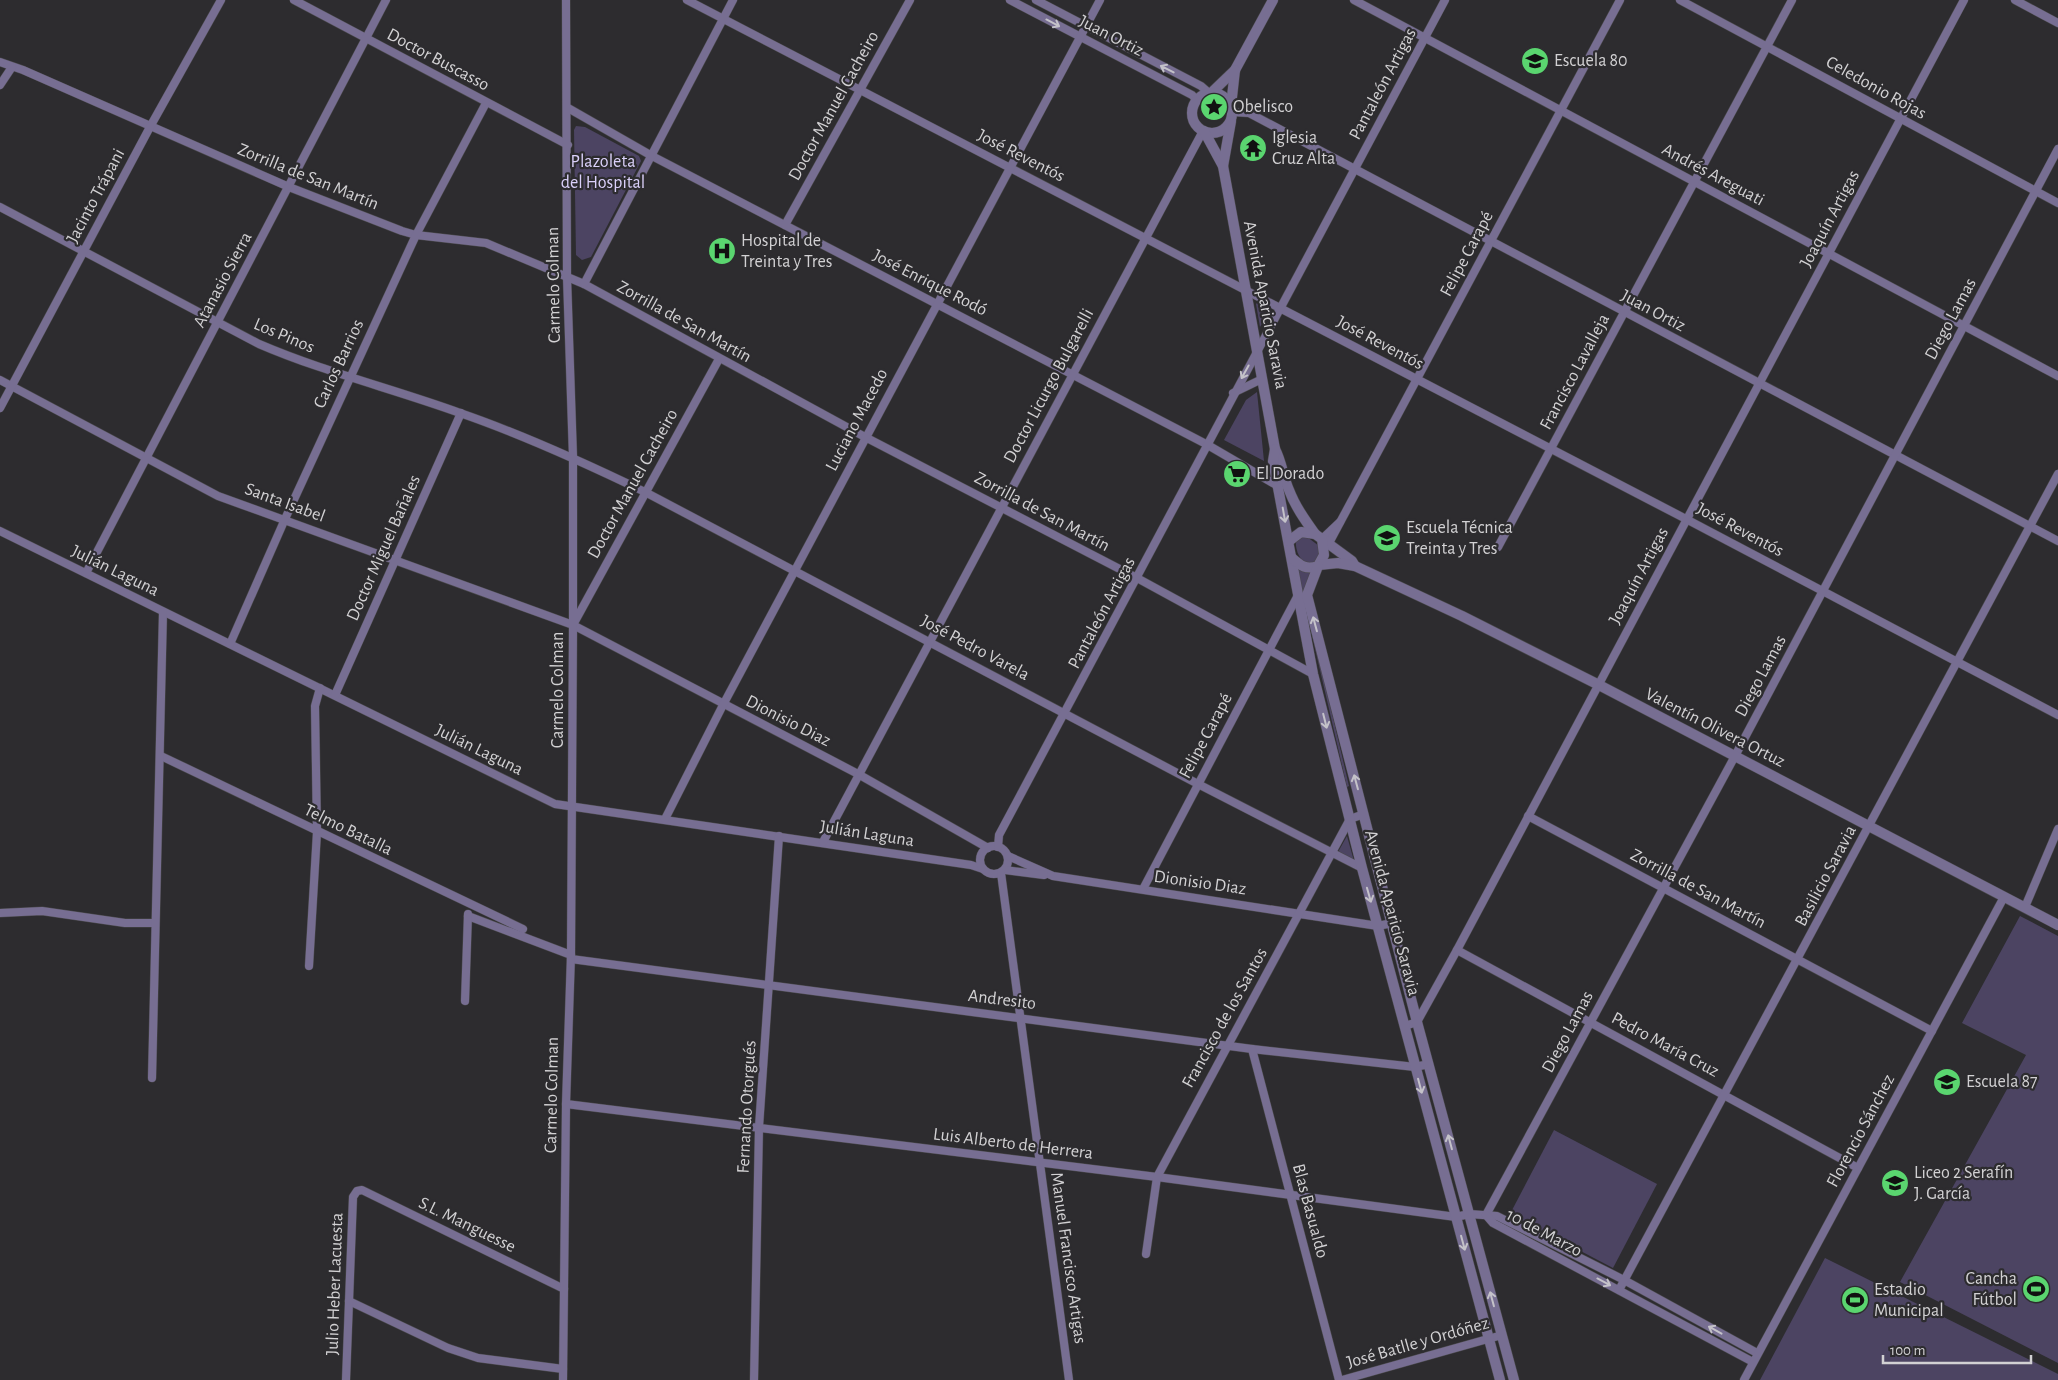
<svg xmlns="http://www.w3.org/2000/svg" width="2058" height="1380" viewBox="0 0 2058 1380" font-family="'Alegreya Sans',sans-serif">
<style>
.green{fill:#4c4462}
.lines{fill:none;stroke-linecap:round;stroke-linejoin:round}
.minor-casing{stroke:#4b4a4d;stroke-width:9}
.tertiary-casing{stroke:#4b4a4d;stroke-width:11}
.minor{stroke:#776e92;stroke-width:8}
.tertiary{stroke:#776e92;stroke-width:10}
.oneway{stroke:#c4c2c9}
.labels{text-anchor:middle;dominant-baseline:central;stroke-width:4.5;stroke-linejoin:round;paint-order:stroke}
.street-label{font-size:18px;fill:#d2d1d3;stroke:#2d2c2f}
.poi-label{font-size:18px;fill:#d2d1d3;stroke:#2d2c2f;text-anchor:start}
.park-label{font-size:18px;fill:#dbd1fa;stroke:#2d2c2f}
</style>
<rect width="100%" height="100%" fill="#2d2c2f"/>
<g class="green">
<path d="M 576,126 L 585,127 L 639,156 L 641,161 L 591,257 L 582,260 L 576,255 L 574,130 Z"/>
<path d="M 1257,303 L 1270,310 L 1260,327 L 1256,304 Z"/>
<path d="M 1257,392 L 1264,461 L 1224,440 L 1246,400 Z"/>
<path d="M 1306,536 L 1319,546 L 1319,553 L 1316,562 L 1305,563 C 1298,557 1295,548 1296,539 Z"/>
<path d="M 1296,566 L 1313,571 L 1304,593 L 1349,786 L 1347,787 Z"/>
<path d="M 1347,836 L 1354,861 L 1338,852 Z"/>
<path d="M 2020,916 L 2058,936 L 2058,1363 L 1900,1282 L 2026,1055 L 1962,1023 Z"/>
<path d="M 1554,1130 L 1657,1184 L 1613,1268 L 1510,1214 Z"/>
<path d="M 1825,1258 L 2058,1374 L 2058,1380 L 1760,1380 Z"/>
</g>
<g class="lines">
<g class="minor-casing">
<g id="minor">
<path d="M 294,0 L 568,145"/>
<path d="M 687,0 L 1686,519 L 2058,715"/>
<path d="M 1010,0 L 1192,95 L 1197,100"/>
<path d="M 1036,0 L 1201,86 L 1209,93"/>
<path d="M 1354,0 L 2058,376"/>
<path d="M 1680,0 L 2058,203"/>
<path d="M 2015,0 L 2058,23"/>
<path d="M 0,62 L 23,70 L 289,187 L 402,231 L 416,235 L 486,243 L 584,284 L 865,437 L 1137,578 L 1313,674"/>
<path d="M 0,85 L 12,67"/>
<path d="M 568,108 L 652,156 L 1206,444 L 1278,486"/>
<path d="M 1232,112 L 1249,113 L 2058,541"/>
<path d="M 0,207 L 259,344 C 324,372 394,389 460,413 C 524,435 585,463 645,492 L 1198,784 L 1362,868"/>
<path d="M 785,225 L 910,0"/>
<path d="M 584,284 L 733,0"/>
<path d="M 0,380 L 218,496 L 573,625 L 858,774 L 988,848"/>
<path d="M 1233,393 L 1262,379"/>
<path d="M 0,408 L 150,127 L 221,0"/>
<path d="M 0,531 L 555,804 L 971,865 L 983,869"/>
<path d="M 1322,539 L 1340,522"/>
<path d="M 1329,543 L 1620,0"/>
<path d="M 1498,547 L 1792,0"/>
<path d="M 86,573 L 386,0"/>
<path d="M 574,623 L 719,359"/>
<path d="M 230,644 L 285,519 L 416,235 L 486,103"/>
<path d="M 335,695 L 461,413"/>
<path d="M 161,756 L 523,929"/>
<path d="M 1528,816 L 1932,1031"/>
<path d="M 665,819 L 723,705 L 1100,0"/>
<path d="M 823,842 L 1203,131"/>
<circle cx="994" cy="860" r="14"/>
<path d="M 998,847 L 999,835 L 1445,0"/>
<path d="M 1008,856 L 1053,876 L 1378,926 L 1392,923"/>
<path d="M 1005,870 L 1044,875"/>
<path d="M 1001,873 L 1069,1380"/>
<path d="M 1143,889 L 1297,597"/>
<path d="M 2025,907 L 2058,829"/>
<path d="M 0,913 L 42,911 L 125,923 L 154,923"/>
<path d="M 468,916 L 571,955"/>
<path d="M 1457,950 L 1858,1168"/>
<path d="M 571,959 L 1252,1049 L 1415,1067 L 1429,1064"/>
<path d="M 309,966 L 317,832 L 315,706 L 320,688"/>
<path d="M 465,1001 L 468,914"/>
<path d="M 1405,1026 L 1417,1022 L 1457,950 L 1964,0"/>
<path d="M 1252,1049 L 1339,1380"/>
<path d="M 152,1078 L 163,612"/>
<path d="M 566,1104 L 1157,1177 L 1456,1217 L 1469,1214 L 1497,1216 L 1624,1280 L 1757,1353"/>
<path d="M 1486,1215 L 1735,756 L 2058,149"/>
<path d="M 1486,1215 L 1493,1223 L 1753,1362"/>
<path d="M 1146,1254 L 1157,1177 L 1350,819 L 1364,814"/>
<path d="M 1619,1290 L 2058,474"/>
<path d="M 349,1301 L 448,1348 L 478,1358 L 563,1369"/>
<path d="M 346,1380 L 353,1197 L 357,1191 L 362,1190 L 564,1289"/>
<path d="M 563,1380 L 566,1104 L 571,955 L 573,625 L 573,457 L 567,277 L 566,0"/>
<path d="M 754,1380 L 759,1127 L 779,836"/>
<path d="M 1342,1380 L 1502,1335"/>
<path d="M 1744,1380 L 2004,897"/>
</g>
</g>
<g class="tertiary-casing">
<g id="tertiary">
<path d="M 1211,93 L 1235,70 L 1273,0"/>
<circle cx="1212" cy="113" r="20"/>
<path d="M 1231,106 L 1235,70"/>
<path d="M 1204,131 L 1223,166 L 1275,449 C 1282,462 1283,477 1289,490 C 1295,506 1305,520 1315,534"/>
<path d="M 1223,166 L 1231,121"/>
<path d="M 1275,449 L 1273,461 L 1313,674 L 1362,868 L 1500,1380"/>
<path d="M 1322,539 L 1352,561 L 1355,566"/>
<path d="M 1289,541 L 1301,532 L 1315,534 L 1322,539 L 1324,555 L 1318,566 C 1306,570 1301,566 1292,558"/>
<path d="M 1319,565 L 1338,563 L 1355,566 L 1462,616 L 1599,685 L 2058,925"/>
<path d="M 1318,566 L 1307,595 L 1417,1022 L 1514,1380"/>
</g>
</g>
<use href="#minor" class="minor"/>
<use href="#tertiary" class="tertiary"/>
</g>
<defs><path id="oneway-shaft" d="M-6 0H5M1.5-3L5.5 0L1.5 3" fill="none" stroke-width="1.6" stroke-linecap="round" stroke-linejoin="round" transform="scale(1.25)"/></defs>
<g class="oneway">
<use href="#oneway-shaft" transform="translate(1053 23) rotate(28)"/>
<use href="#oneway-shaft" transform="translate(1167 69) rotate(-153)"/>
<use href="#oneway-shaft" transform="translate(1245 372) rotate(119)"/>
<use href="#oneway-shaft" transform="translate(1284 515) rotate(80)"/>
<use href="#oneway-shaft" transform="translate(1315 624) rotate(-105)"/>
<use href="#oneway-shaft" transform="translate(1325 721) rotate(76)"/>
<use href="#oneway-shaft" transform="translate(1356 782) rotate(-105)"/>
<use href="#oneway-shaft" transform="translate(1369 895) rotate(74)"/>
<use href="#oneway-shaft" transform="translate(1420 1086) rotate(75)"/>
<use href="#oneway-shaft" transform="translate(1450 1142) rotate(-105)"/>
<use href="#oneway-shaft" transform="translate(1463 1243) rotate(75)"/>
<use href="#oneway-shaft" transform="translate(1604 1282) rotate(28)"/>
<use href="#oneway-shaft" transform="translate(1492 1299) rotate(-105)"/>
<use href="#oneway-shaft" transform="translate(1715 1330) rotate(-151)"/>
</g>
<defs>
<g id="school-disc" transform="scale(1.4375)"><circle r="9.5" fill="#5ad56f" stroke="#2d2c2f"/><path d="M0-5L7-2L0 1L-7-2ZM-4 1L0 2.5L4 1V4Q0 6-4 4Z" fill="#111"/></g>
<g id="sight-disc" transform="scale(1.4375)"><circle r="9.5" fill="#5ad56f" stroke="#2d2c2f"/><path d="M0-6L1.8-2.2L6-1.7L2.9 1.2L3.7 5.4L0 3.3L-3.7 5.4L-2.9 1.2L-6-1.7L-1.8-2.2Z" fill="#111"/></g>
<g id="temple-disc" transform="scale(1.4375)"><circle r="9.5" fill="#5ad56f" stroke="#2d2c2f"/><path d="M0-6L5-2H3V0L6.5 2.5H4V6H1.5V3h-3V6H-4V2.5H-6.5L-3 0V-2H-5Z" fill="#111"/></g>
<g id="hospital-disc" transform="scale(1.4375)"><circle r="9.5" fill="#5ad56f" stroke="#2d2c2f"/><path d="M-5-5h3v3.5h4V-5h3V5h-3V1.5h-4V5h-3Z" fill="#111"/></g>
<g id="supermarket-disc" transform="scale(1.4375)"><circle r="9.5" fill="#5ad56f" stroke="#2d2c2f"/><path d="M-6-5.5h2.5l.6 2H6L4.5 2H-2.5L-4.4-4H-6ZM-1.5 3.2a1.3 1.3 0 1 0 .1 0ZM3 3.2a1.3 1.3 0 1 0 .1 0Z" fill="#111"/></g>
<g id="stadium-disc" transform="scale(1.4375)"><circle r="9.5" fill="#5ad56f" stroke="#2d2c2f"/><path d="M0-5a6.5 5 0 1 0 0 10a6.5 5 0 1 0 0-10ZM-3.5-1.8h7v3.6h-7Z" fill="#111"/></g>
</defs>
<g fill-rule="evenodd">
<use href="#school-disc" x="1535" y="61"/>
<use href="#sight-disc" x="1214" y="107"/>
<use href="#temple-disc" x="1253" y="148"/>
<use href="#hospital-disc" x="722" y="251"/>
<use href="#supermarket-disc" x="1237" y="474"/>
<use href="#school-disc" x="1387" y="538"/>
<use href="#school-disc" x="1947" y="1082"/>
<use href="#school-disc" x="1895" y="1183"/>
<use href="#stadium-disc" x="2036" y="1289"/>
<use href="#stadium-disc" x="1855" y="1300"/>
</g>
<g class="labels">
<g class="street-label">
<text transform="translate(1111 36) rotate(27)">Juan Ortiz</text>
<text transform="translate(438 60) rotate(28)">Doctor Buscasso</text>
<text transform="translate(1383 84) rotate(-62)">Pantaleón Artigas</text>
<text transform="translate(1876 88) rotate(29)">Celedonio Rojas</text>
<text transform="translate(834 106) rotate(-61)">Doctor Manuel Cacheiro</text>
<text transform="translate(1021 156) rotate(27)">José Reventós</text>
<text transform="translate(1713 175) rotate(28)">Andrés Areguati</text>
<text transform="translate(308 177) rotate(22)">Zorrilla de San Martín</text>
<text transform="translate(96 196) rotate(-62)">Jacinto Trápani</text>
<text transform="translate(1830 219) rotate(-62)">Joaquín Artigas</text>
<text transform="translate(1467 254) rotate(-62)">Felipe Carapé</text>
<text transform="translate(223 280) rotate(-62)">Atanasio Sierra</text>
<text transform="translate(930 283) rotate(27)">José Enrique Rodó</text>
<text transform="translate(554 285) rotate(-91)">Carmelo Colman</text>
<text transform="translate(1265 305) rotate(79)">Avenida Aparicio Saravia</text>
<text transform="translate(1653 311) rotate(28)">Juan Ortiz</text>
<text transform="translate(1951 319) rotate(-62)">Diego Lamas</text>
<text transform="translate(684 322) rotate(29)">Zorrilla de San Martín</text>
<text transform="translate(284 336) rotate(23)">Los Pinos</text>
<text transform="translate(1380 343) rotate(28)">José Reventós</text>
<text transform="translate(339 364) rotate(-65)">Carlos Barrios</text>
<text transform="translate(1575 372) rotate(-62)">Francisco Lavalleja</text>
<text transform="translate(1049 386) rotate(-62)">Doctor Licurgo Bulgarelli</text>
<text transform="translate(857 420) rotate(-62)">Luciano Macedo</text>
<text transform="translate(633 484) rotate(-61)">Doctor Manuel Cacheiro</text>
<text transform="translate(285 503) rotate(20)">Santa Isabel</text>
<text transform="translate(1042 512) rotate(28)">Zorrilla de San Martín</text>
<text transform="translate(1740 530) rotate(28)">José Reventós</text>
<text transform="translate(384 548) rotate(-66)">Doctor Miguel Bañales</text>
<text transform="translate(115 571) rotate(26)">Julián Laguna</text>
<text transform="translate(1639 576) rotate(-62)">Joaquín Artigas</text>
<text transform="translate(1102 613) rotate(-62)">Pantaleón Artigas</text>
<text transform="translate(975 648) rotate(28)">José Pedro Varela</text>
<text transform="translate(1761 676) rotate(-62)">Diego Lamas</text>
<text transform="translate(558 690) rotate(-90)">Carmelo Colman</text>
<text transform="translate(788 721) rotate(27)">Dionisio Diaz</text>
<text transform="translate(1715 728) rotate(27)">Valentín Olivera Ortuz</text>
<text transform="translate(1206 736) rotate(-62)">Felipe Carapé</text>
<text transform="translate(479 750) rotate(26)">Julián Laguna</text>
<text transform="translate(348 830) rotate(26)">Telmo Batalla</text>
<text transform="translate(867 834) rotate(9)">Julián Laguna</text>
<text transform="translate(1826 876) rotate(-62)">Basilicio Saravia</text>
<text transform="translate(1200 883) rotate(8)">Dionisio Diaz</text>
<text transform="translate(1698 889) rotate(28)">Zorrilla de San Martín</text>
<text transform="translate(1392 913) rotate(75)">Avenida Aparicio Saravia</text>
<text transform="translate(1002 1000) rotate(7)">Andresito</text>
<text transform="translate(1225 1018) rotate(-61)">Francisco de los Santos</text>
<text transform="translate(1568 1032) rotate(-62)">Diego Lamas</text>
<text transform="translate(1665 1045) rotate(28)">Pedro María Cruz</text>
<text transform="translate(552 1095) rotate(-89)">Carmelo Colman</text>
<text transform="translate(747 1107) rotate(-87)">Fernando Otorgués</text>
<text transform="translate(1861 1131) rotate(-62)">Florencio Sánchez</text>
<text transform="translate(1013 1144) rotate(7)">Luis Alberto de Herrera</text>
<text transform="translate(1310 1211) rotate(75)">Blas Basualdo</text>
<text transform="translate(467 1225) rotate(26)">S.L. Manguesse</text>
<text transform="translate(1544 1233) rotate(28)">10 de Marzo</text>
<text transform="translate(1068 1258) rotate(82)">Manuel Francisco Artigas</text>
<text transform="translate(335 1284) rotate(-88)">Julio Heber Lacuesta</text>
<text transform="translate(1418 1343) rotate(-16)">José Batlle y Ordóñez</text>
</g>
<g class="poi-label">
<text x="1554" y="61">Escuela 80</text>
<text x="1233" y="107">Obelisco</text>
<text x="1272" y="138">Iglesia<tspan x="1272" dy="21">Cruz Alta</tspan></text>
<text x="741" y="241">Hospital de<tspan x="741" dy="21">Treinta y Tres</tspan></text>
<text x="1256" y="474">El Dorado</text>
<text x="1406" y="528">Escuela Técnica<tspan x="1406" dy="21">Treinta y Tres</tspan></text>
<text x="1966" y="1082">Escuela 87</text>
<text x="1914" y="1173">Liceo 2 Serafín<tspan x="1914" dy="21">J. García</tspan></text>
<text x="2017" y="1279" text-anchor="end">Cancha<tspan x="2017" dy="21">Fútbol</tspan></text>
<text x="1874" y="1290">Estadio<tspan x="1874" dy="21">Municipal</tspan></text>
</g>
<g class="park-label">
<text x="603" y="162">Plazoleta<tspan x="603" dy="21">del Hospital</tspan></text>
</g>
</g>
<path d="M1883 1355v8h148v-8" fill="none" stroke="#d2d1d3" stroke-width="2.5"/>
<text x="1890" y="1355" font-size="15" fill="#d2d1d3" stroke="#2d2c2f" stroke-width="4" paint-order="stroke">100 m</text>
</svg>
